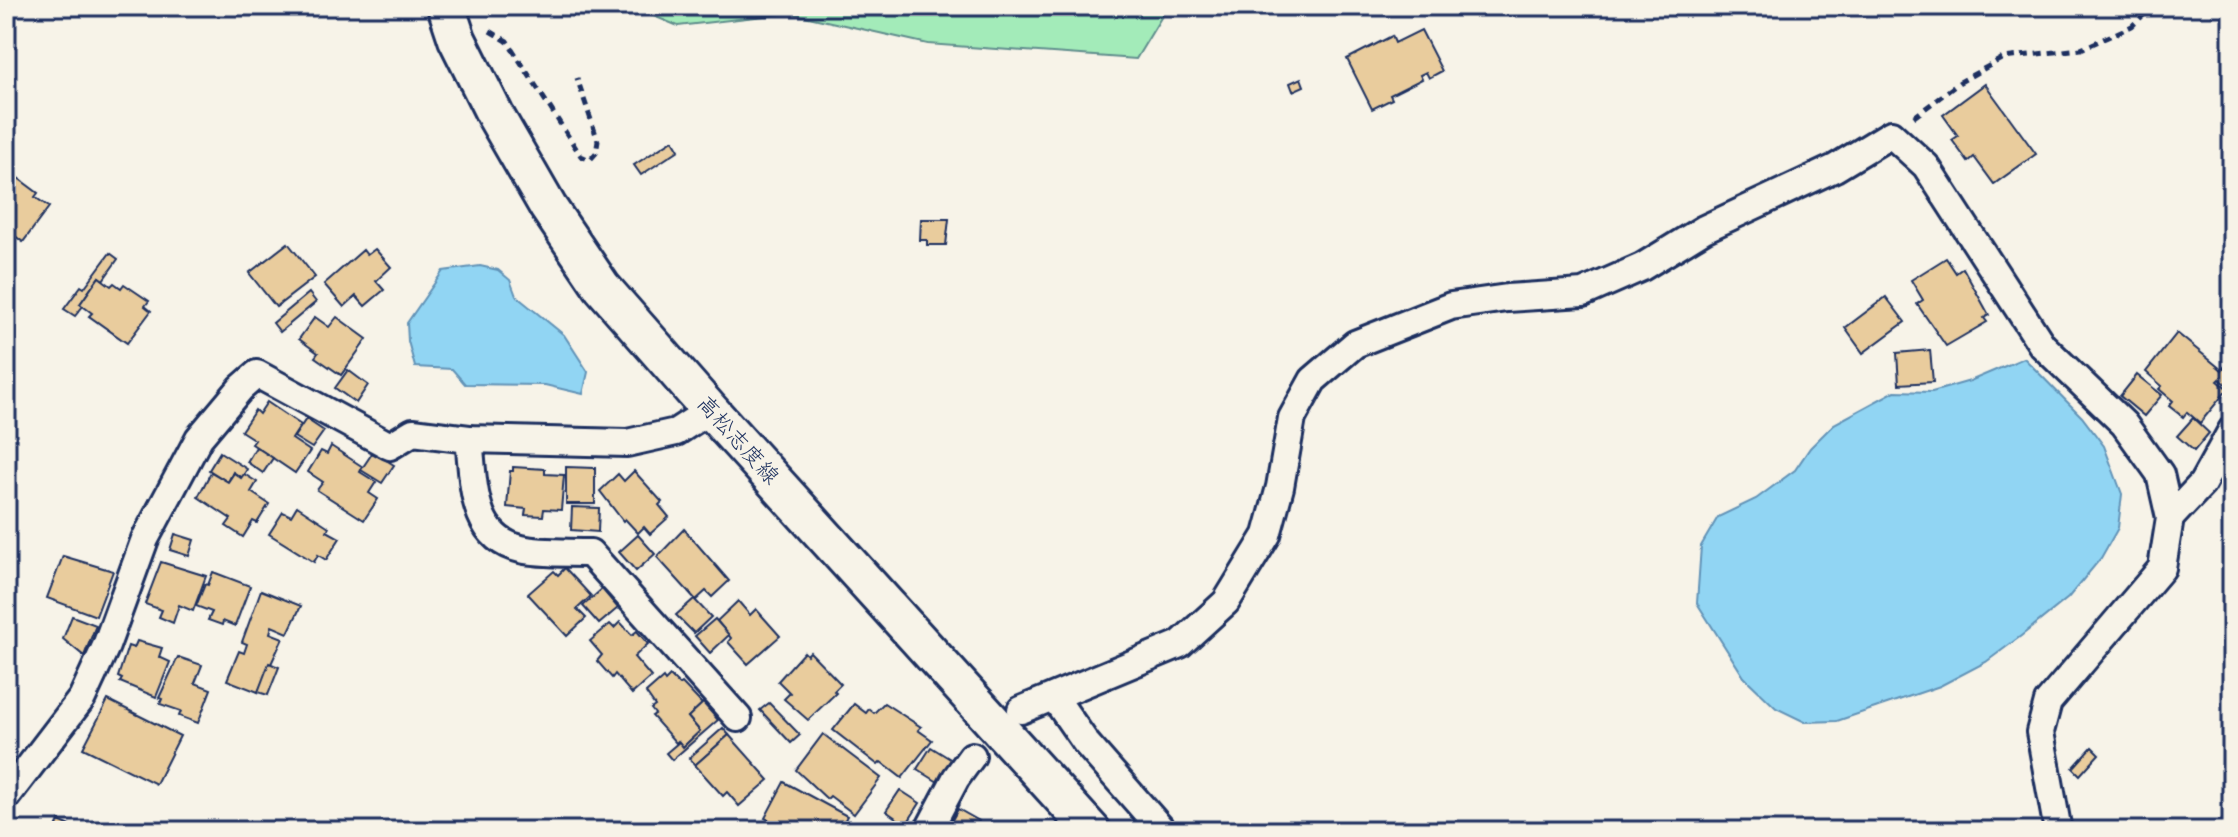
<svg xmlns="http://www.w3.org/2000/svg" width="2238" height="837" viewBox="0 0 2238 837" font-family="Kalam,'Klee One',sans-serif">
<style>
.green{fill:#a3ebb9;stroke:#5f8d8c;stroke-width:2}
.water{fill:#91d5f3;stroke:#6293b7;stroke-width:2}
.building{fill:#e9cc9d;stroke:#1b2f5e;stroke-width:2}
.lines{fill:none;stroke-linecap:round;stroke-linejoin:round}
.street-casing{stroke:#1b2f5e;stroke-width:32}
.secondary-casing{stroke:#1b2f5e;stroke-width:42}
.path{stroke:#1b2f5e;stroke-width:5;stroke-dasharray:8 6;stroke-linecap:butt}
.street{stroke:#f7f3e8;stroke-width:26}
.secondary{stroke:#f7f3e8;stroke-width:36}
.labels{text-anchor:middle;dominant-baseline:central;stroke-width:8;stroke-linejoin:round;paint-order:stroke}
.street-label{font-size:22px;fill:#1b2f5e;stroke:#f7f3e8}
</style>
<rect width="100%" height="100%" fill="#f7f3e8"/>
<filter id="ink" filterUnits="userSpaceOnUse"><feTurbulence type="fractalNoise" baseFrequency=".0125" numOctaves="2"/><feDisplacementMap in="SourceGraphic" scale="16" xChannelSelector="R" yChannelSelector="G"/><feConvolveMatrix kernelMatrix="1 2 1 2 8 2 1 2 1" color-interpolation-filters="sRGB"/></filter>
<g filter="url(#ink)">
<path class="green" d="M 629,6 L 1168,6 L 1136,59 L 928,44 L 791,13 L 678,26 Z"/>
<g class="water">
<path d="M 480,266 L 498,270 L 510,280 L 516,296 L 564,335 L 588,372 L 583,394 L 545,385 L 465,384 L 452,369 L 415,367 L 408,341 L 407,323 L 443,271 Z"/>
<path d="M 2024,358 L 2082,417 L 2104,446 L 2122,494 L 2118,528 L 2101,558 L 2068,598 L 2021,636 L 1986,662 L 1940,686 L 1837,721 L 1805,722 L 1776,708 L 1744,677 L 1697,603 L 1701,546 L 1718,517 L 1756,499 L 1795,470 L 1810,448 L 1834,424 L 1895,391 L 1932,392 L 1970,381 Z"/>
</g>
<g class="building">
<path d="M 1421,30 L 1442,71 L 1429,78 L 1426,72 L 1420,75 L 1422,79 L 1390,95 L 1392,99 L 1372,109 L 1347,59 L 1392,36 L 1395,43 Z"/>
<path d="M 1301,78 L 1304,86 L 1293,91 L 1290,83 Z"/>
<path d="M 1985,84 L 2036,154 L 1994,184 L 1974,157 L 1968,162 L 1952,140 L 1958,136 L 1943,115 Z"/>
<path d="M 673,140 L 679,150 L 641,175 L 634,165 Z"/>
<path d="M 6,169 L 38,193 L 35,197 L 49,207 L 23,242 L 6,229 Z"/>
<path d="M 921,219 L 949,219 L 946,245 L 927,245 L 927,240 L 920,240 Z"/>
<path d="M 288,243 L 315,277 L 276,307 L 249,273 Z"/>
<path d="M 375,249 L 391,267 L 376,281 L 384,290 L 365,306 L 356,296 L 344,307 L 324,284 L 363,250 L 367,255 Z"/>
<path d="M 110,253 L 118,259 L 103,280 L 99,277 L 80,304 L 83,306 L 75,316 L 64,309 L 81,286 L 84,288 Z"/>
<path d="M 1946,258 L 1956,273 L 1963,268 L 1989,315 L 1984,318 L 1987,322 L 1946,346 L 1917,304 L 1923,300 L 1911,280 Z"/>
<path d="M 99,277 L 111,286 L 114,283 L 121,288 L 124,284 L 149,301 L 145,306 L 151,311 L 127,343 L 89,316 L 92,313 L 80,304 Z"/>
<path d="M 309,293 L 316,302 L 280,332 L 273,323 Z"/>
<path d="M 1886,297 L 1905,322 L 1863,353 L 1845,328 Z"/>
<path d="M 315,317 L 329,327 L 337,317 L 367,339 L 341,375 L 315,357 L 318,353 L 299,339 Z"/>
<path d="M 2177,333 L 2222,370 L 2224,367 L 2232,374 L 2232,389 L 2220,379 L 2218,381 L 2228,389 L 2200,423 L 2187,412 L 2183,417 L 2169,406 L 2173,401 L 2159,389 L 2162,386 L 2146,372 Z"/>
<path d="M 1930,350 L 1933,382 L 1899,384 L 1897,353 Z"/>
<path d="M 348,370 L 368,385 L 356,403 L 335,388 Z"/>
<path d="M 2137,375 L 2162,395 L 2144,416 L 2120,396 Z"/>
<path d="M 267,402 L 301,425 L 292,439 L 310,451 L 295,473 L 252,444 L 255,440 L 241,431 L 255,410 L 259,414 Z"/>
<path d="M 2193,418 L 2209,433 L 2194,451 L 2177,436 Z"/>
<path d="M 306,419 L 324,431 L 312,448 L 294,437 Z"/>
<path d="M 331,446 L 363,467 L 360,472 L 376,482 L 369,493 L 378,499 L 364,520 L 317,490 L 323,482 L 308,472 L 321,451 L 327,454 Z"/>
<path d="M 256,447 L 273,458 L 263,473 L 247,462 Z"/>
<path d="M 220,452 L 247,469 L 242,478 L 233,472 L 228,482 L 209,470 Z"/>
<path d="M 373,452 L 394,465 L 382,483 L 361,470 Z"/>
<path d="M 513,467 L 545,469 L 545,474 L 564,475 L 561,510 L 544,509 L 543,516 L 525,515 L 526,509 L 507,507 L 510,471 L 513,471 Z"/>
<path d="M 566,467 L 595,468 L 595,504 L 566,504 Z"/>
<path d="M 634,471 L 662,502 L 659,505 L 669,517 L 650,534 L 644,527 L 638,533 L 625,519 L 623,521 L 600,491 L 618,474 L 624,481 Z"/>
<path d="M 211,472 L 228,482 L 234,473 L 241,478 L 244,474 L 257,482 L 251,492 L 269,504 L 257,523 L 253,521 L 243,537 L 226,526 L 231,519 L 198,497 Z"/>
<path d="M 297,506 L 329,527 L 327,531 L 340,538 L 326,560 L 318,555 L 314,562 L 269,534 L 283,512 L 291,516 Z"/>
<path d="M 572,507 L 599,508 L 598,532 L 571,530 Z"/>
<path d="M 684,529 L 729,581 L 712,597 L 706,591 L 696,600 L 657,557 Z"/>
<path d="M 175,534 L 194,540 L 189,556 L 170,550 Z"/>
<path d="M 638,535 L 655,554 L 636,571 L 619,552 Z"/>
<path d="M 63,556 L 113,571 L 96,616 L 47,598 Z"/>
<path d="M 161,562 L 206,576 L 193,611 L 179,605 L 173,623 L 159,617 L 162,610 L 145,604 Z"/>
<path d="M 565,568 L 591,596 L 577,609 L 586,618 L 567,636 L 528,594 L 554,571 L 558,575 Z"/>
<path d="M 213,572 L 250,586 L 235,626 L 223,621 L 222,625 L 208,620 L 212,612 L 196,606 L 205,584 L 208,585 Z"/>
<path d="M 602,589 L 618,608 L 599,624 L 583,606 Z"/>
<path d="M 261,590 L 301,606 L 288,633 L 272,626 L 270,633 L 283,638 L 258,692 L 227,680 L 239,651 L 244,653 L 247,644 L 242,642 Z"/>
<path d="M 694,599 L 711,617 L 694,633 L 676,615 Z"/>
<path d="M 738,601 L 750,615 L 756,609 L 780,636 L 748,664 L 728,642 L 731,638 L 717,621 Z"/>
<path d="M 72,616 L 96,625 L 84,656 L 63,639 Z"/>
<path d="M 715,619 L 729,635 L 710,653 L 695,636 Z"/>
<path d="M 620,622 L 632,635 L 637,631 L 648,644 L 634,657 L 651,677 L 632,694 L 615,674 L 612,678 L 597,661 L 602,655 L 590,641 L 610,624 L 614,628 Z"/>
<path d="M 137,641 L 162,648 L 159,657 L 170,662 L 156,697 L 120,682 L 122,679 L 118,677 L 128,646 L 134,648 Z"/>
<path d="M 804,652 L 807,655 L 810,652 L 841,684 L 834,691 L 836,693 L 808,720 L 784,699 L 790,693 L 778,681 Z"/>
<path d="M 178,657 L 202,665 L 195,683 L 211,689 L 198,723 L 179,716 L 181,711 L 160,704 L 162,699 L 159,698 Z"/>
<path d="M 269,663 L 279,667 L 268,695 L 258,692 Z"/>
<path d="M 670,676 L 679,685 L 682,683 L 702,704 L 688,717 L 700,731 L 683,747 L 678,741 L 676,743 L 652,716 L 655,714 L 651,709 L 655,706 L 646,693 L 663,678 L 665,681 Z"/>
<path d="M 108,700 L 180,736 L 156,784 L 83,748 Z"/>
<path d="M 703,703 L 718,720 L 672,760 L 666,753 L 679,742 L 683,747 L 700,731 L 688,717 Z"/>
<path d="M 769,703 L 800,735 L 791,743 L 760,710 Z"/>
<path d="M 884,703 L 921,727 L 918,730 L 932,740 L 902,778 L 881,762 L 878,765 L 833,730 L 854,704 L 866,713 L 869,709 L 874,713 Z"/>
<path d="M 723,728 L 729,735 L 695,765 L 689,758 Z"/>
<path d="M 823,734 L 881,778 L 854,814 L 830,796 L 827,799 L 796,770 Z"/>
<path d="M 729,735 L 769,780 L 739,806 L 727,792 L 723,796 L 695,765 Z"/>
<path d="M 931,747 L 952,760 L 938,782 L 917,769 Z"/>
<path d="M 2092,747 L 2099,754 L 2080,775 L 2073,768 Z"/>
<path d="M 784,782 L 847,816 L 839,831 L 789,831 L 765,818 Z"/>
<path d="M 900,790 L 920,803 L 906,825 L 886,811 Z"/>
<path d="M 958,809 L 979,821 L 974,831 L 946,831 Z"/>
<path d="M 59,821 L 82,831 L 55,831 Z"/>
</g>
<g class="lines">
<g class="street-casing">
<g id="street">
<path d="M 469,439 C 474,479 470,538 521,549 C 542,554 568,552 590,553 L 738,718"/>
<path d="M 2170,518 L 2202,484 L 2232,430"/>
<path d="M 1054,697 L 1086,743 L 1163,831"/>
<path d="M 1021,710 L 1180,644 L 1226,602 L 1267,535 L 1280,487 L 1292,418 L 1313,380 L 1355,344 L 1451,306 L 1507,298 L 1583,293 L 1642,267 L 1704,229 L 1835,168 L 1891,134 L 1926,166 L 2042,345 L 2124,424 L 2160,474 L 2170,518 L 2162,568 L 2048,702 L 2040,732 L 2058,831"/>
<path d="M 6,797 L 82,698 L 106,646 L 145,539 L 199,438 L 241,388 L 257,374 L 390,446 L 413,432 L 469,439 L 627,443 L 676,432 L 710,410"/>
<path d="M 928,831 L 956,778 L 972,756"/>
</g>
</g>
<g class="secondary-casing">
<path id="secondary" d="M 446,6 L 457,39 L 495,115 L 548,207 L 602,287 L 710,410 L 1092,831"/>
</g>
<g class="path">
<path d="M 490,31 L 507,41 L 581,156 L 590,160 L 596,153 L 598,141 L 577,78"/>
<path d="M 1914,117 L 1960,82 L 2003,58 L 2081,49 L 2132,26 L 2153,6"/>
</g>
<use href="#street" class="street"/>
<use href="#secondary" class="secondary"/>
</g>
</g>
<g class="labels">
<g class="street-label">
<text transform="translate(737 441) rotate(48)">高松志度線</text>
</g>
</g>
<rect width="2238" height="837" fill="none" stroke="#f7f3e8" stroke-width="32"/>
<rect x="16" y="16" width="2206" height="805" fill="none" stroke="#1b2f5e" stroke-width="3" filter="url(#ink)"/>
</svg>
